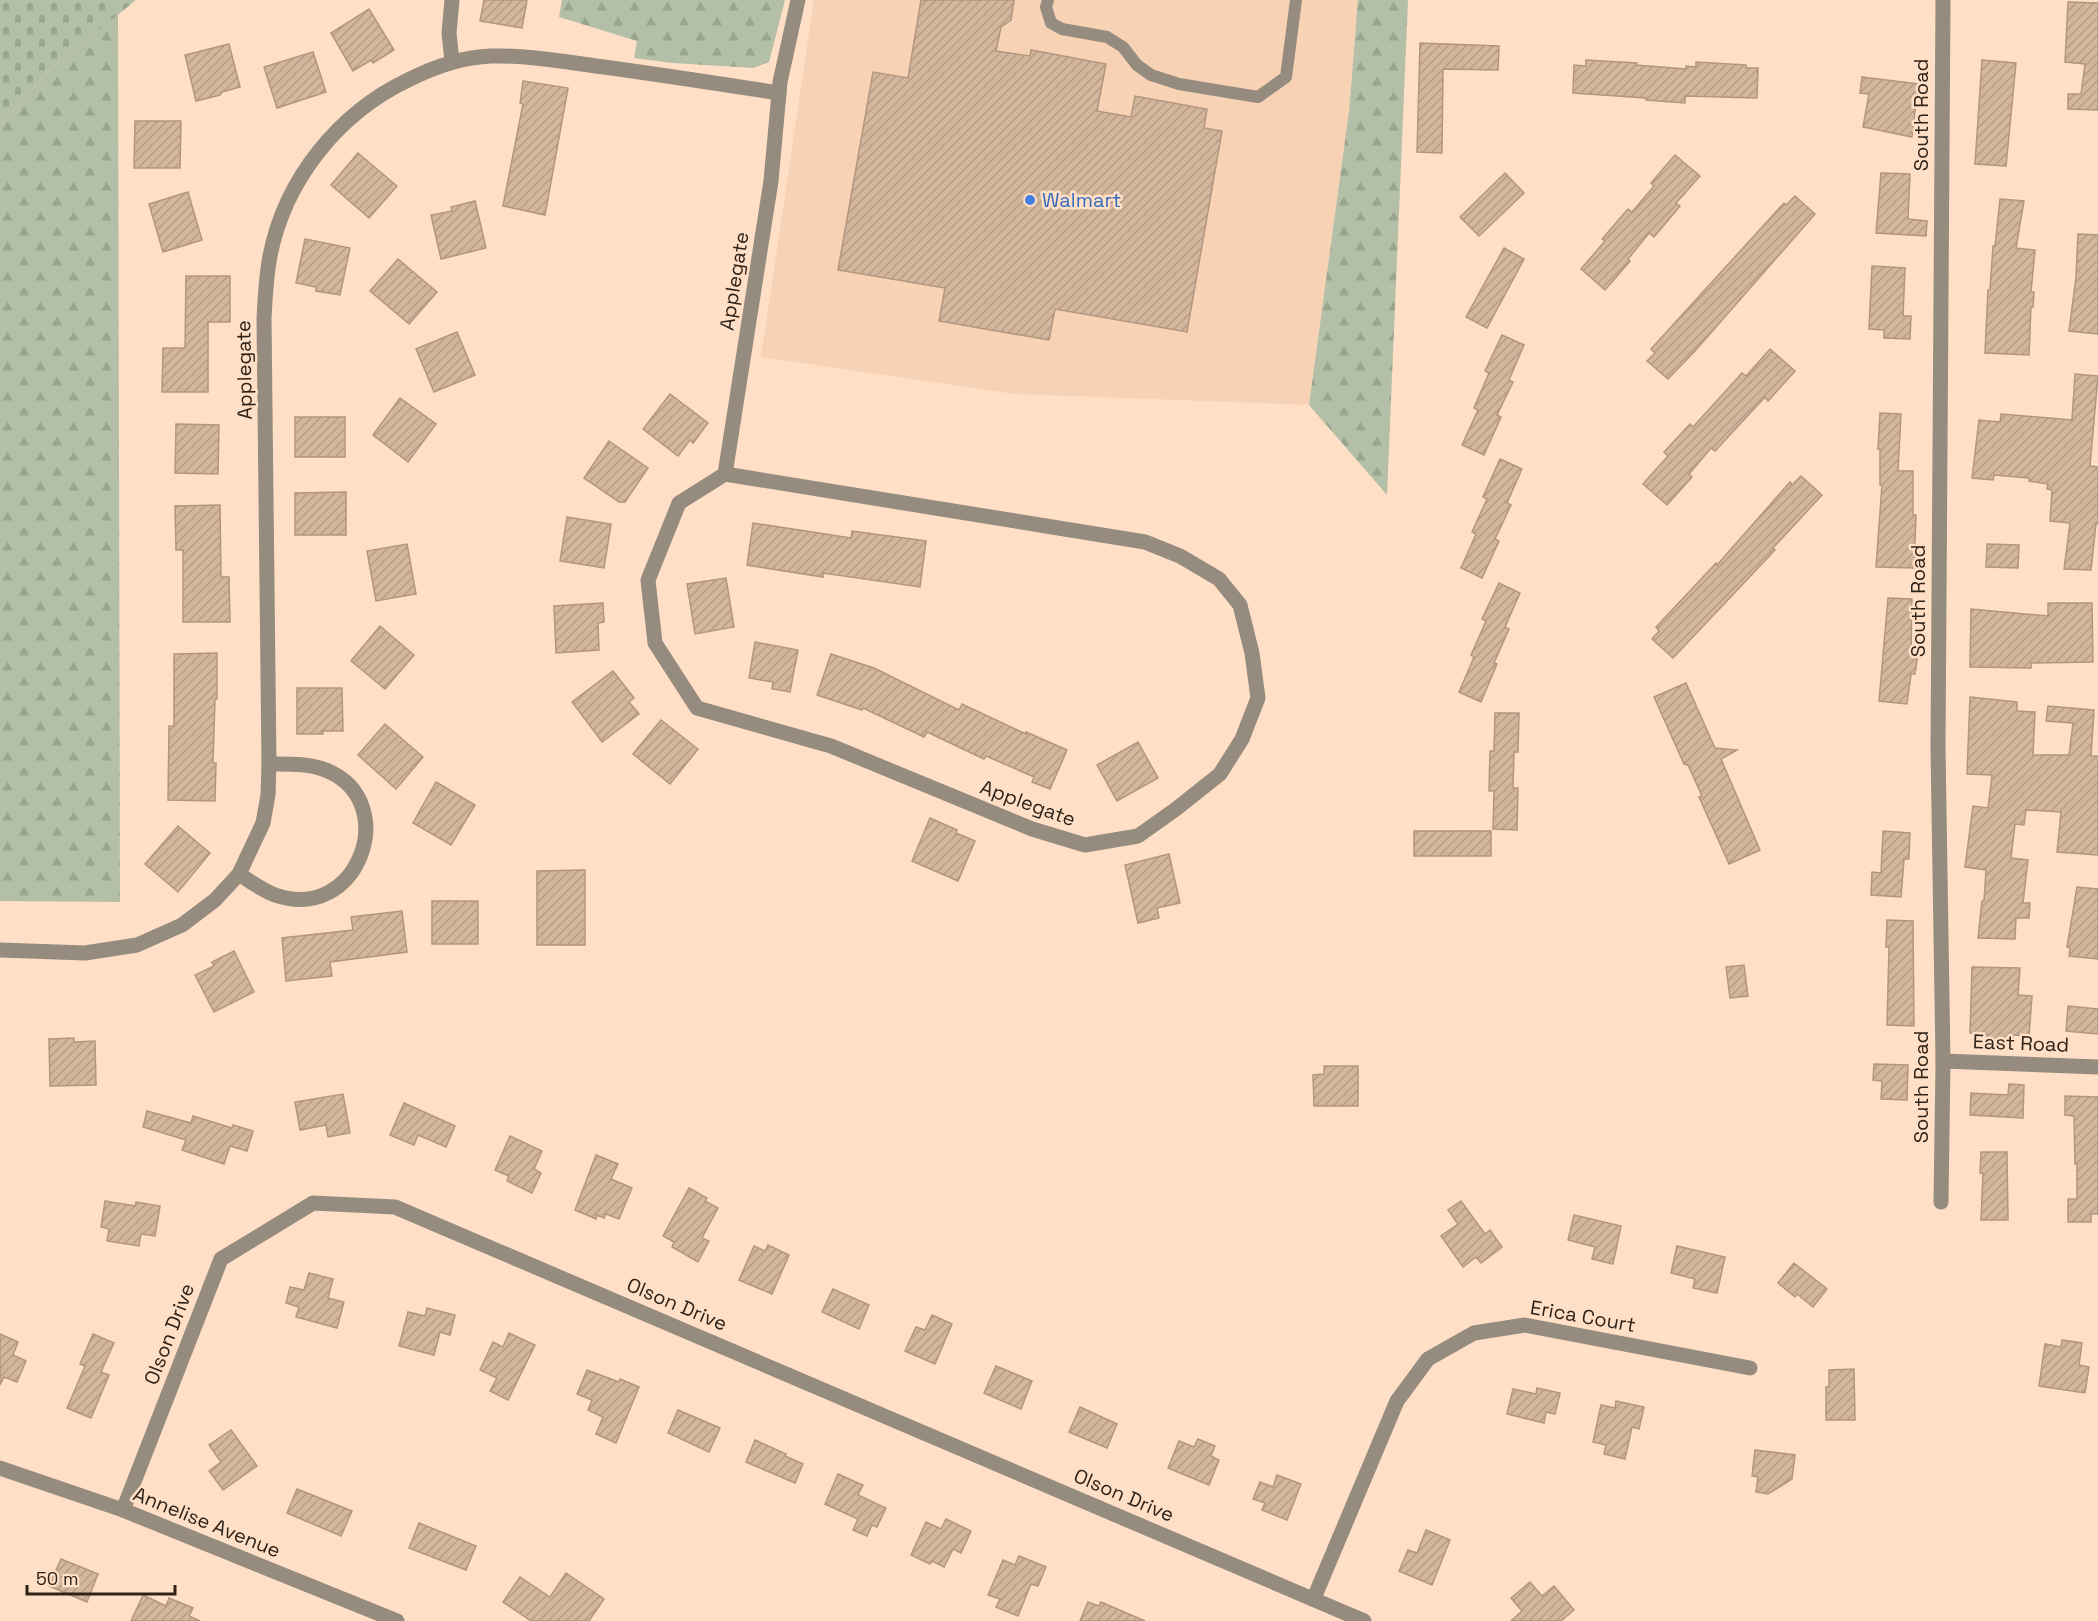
<svg xmlns="http://www.w3.org/2000/svg" width="2098" height="1621" viewBox="0 0 2098 1621" font-family="'Space Grotesk',sans-serif">
<style>
.built{fill:#f8d2b4}
.forest{fill:url(#forest-firs)}
.cemetery{fill:url(#cemetery-stones)}
.building{fill:url(#building-hatch);stroke:#b3967e;stroke-width:1.5}
.lines{fill:none;stroke-linecap:round;stroke-linejoin:round}
.service{stroke:#958b7e;stroke-width:12}
.minor{stroke:#958b7e;stroke-width:15}
.shop-dot{fill:#3f7fe0;stroke:#ffdfc5;stroke-width:2}
.labels{text-anchor:middle;dominant-baseline:central;stroke-width:5;stroke-linejoin:round;paint-order:stroke}
.street-label{font-size:20px;fill:#2e2219;stroke:#ffdfc5}
.shop-label{font-size:20px;fill:#366cbe;stroke:#ffdfc5;text-anchor:start}
</style>
<defs>
<pattern id="forest-firs" width="22" height="20" patternUnits="userSpaceOnUse" patternTransform="scale(1.5)"><rect width="22" height="20" fill="#b3c0a7"/><path d="M5 1l3.5 6h-7zM16 11l3.5 6h-7z" fill="#9aa58f"/></pattern>
<pattern id="cemetery-stones" width="16" height="16" patternUnits="userSpaceOnUse" patternTransform="scale(1.5)"><rect width="16" height="16" fill="#b3c0a7"/><path d="M2 7V4a2 2 0 0 1 4 0v3zM10 15v-3a2 2 0 0 1 4 0v3z" fill="#9aa58f"/></pattern>
<pattern id="building-hatch" width="6" height="6" patternUnits="userSpaceOnUse" patternTransform="scale(1.5)"><rect width="6" height="6" fill="#d4b69d"/><path d="M-1 1l2-2M0 6l6-6M5 7l2-2" fill="none" stroke="#b69c87"/></pattern>
</defs>
<rect width="100%" height="100%" fill="#ffdfc5"/>
<path class="built" d="M 814,0 L 1358,0 L 1349,111 L 1309,405 L 1015,394 L 761,357 Z"/>
<g class="forest">
<path d="M 562,0 L 785,0 L 769,62 L 753,68 L 673,63 L 634,58 L 637,41 L 559,17 Z"/>
<path d="M 1358,0 L 1408,0 L 1387,495 L 1309,405 L 1349,111 Z"/>
<path d="M 118,14 L 120,902 L 0,901 L 0,126 L 48,72 Z"/>
</g>
<path class="cemetery" d="M 0,0 L 136,0 L 48,72 L 0,126 Z"/>
<g class="building">
<path d="M 484,0 L 527,0 L 522,28 L 480,21 Z"/>
<path d="M 921,0 L 1014,0 L 1011,20 L 1001,27 L 996,51 L 1030,56 L 1031,50 L 1106,64 L 1097,111 L 1131,117 L 1135,96 L 1207,109 L 1204,128 L 1222,131 L 1187,332 L 1055,309 L 1049,340 L 939,321 L 945,288 L 838,270 L 873,72 L 908,78 Z"/>
<path d="M 2068,2 L 2098,3 L 2098,110 L 2068,109 L 2068,94 L 2081,94 L 2085,64 L 2065,62 Z"/>
<path d="M 369,9 L 394,50 L 373,63 L 371,60 L 353,71 L 331,33 Z"/>
<path d="M 1420,43 L 1499,46 L 1498,70 L 1443,69 L 1442,153 L 1417,152 Z"/>
<path d="M 229,44 L 240,87 L 222,92 L 220,95 L 196,101 L 185,55 Z"/>
<path d="M 313,52 L 326,92 L 277,108 L 264,67 Z"/>
<path d="M 1586,60 L 1637,63 L 1636,65 L 1686,69 L 1686,66 L 1696,67 L 1696,62 L 1746,65 L 1746,68 L 1758,68 L 1757,98 L 1685,96 L 1685,103 L 1646,100 L 1646,98 L 1573,93 L 1574,65 L 1586,66 Z"/>
<path d="M 1982,60 L 2016,63 L 2006,166 L 1975,164 Z"/>
<path d="M 1862,77 L 1918,84 L 1912,137 L 1863,127 L 1869,94 L 1860,93 Z"/>
<path d="M 523,81 L 568,88 L 545,215 L 503,206 L 523,104 L 520,103 Z"/>
<path d="M 135,121 L 181,121 L 180,168 L 134,168 Z"/>
<path d="M 358,153 L 397,186 L 369,218 L 331,185 Z"/>
<path d="M 1675,155 L 1700,176 L 1676,203 L 1680,206 L 1654,237 L 1649,233 L 1628,259 L 1630,261 L 1605,290 L 1581,269 L 1605,241 L 1602,239 L 1628,209 L 1632,212 L 1654,186 L 1651,183 Z"/>
<path d="M 1505,173 L 1524,193 L 1479,236 L 1460,217 Z"/>
<path d="M 1881,173 L 1910,174 L 1908,219 L 1927,221 L 1926,236 L 1876,233 Z"/>
<path d="M 188,192 L 202,240 L 163,252 L 149,204 Z"/>
<path d="M 1795,196 L 1815,214 L 1695,351 L 1668,379 L 1647,361 L 1655,353 L 1651,349 L 1784,203 L 1786,205 Z"/>
<path d="M 2000,199 L 2024,201 L 2016,248 L 2035,250 L 2031,292 L 2034,292 L 2033,307 L 2031,307 L 2029,355 L 1985,353 L 1988,290 L 1990,290 L 1993,246 L 1995,246 Z"/>
<path d="M 475,201 L 486,248 L 441,259 L 431,215 L 452,211 L 451,207 Z"/>
<path d="M 2078,234 L 2098,235 L 2098,334 L 2069,331 L 2076,277 Z"/>
<path d="M 305,239 L 350,248 L 340,295 L 316,291 L 316,287 L 296,283 Z"/>
<path d="M 1504,248 L 1524,259 L 1487,328 L 1466,317 Z"/>
<path d="M 398,259 L 437,292 L 409,324 L 370,291 Z"/>
<path d="M 1872,266 L 1905,268 L 1903,316 L 1911,316 L 1910,339 L 1884,338 L 1884,330 L 1869,329 Z"/>
<path d="M 186,276 L 230,276 L 230,322 L 208,322 L 208,392 L 162,392 L 163,348 L 185,348 Z"/>
<path d="M 457,332 L 475,375 L 434,392 L 416,349 Z"/>
<path d="M 1502,335 L 1524,345 L 1509,380 L 1513,382 L 1497,415 L 1501,417 L 1484,455 L 1462,445 L 1478,410 L 1474,408 L 1489,373 L 1485,371 Z"/>
<path d="M 1770,349 L 1795,371 L 1768,401 L 1765,397 L 1715,451 L 1711,448 L 1689,474 L 1692,477 L 1667,505 L 1643,484 L 1668,456 L 1664,452 L 1690,424 L 1693,427 L 1742,373 L 1746,376 Z"/>
<path d="M 2075,374 L 2098,376 L 2090,466 L 2098,467 L 2098,524 L 2096,524 L 2091,570 L 2064,569 L 2070,523 L 2050,521 L 2052,490 L 2047,489 L 2048,484 L 2029,481 L 2029,478 L 1994,475 L 1993,480 L 1972,478 L 1979,420 L 2000,422 L 2001,414 L 2072,420 Z"/>
<path d="M 670,394 L 708,423 L 693,443 L 690,440 L 678,456 L 643,429 Z"/>
<path d="M 400,398 L 436,424 L 408,462 L 373,435 Z"/>
<path d="M 1880,413 L 1901,414 L 1898,471 L 1913,471 L 1913,515 L 1916,515 L 1914,568 L 1876,567 L 1882,485 L 1880,485 L 1880,449 L 1878,449 Z"/>
<rect x="295" y="417" width="50" height="40"/>
<path d="M 176,424 L 219,425 L 218,474 L 175,473 Z"/>
<path d="M 609,441 L 648,468 L 625,502 L 619,502 L 584,478 Z"/>
<path d="M 1500,459 L 1522,469 L 1507,503 L 1511,505 L 1495,539 L 1499,541 L 1482,578 L 1461,568 L 1476,534 L 1472,532 L 1487,499 L 1483,497 Z"/>
<path d="M 1801,476 L 1822,495 L 1773,548 L 1775,550 L 1673,658 L 1652,639 L 1659,631 L 1656,627 L 1716,563 L 1717,565 L 1790,482 L 1792,485 Z"/>
<path d="M 346,492 L 346,535 L 295,535 L 295,493 Z"/>
<path d="M 220,505 L 221,577 L 229,577 L 230,622 L 183,622 L 183,550 L 176,550 L 175,506 Z"/>
<path d="M 567,517 L 611,524 L 604,568 L 560,561 Z"/>
<path d="M 753,523 L 851,538 L 852,531 L 926,541 L 920,587 L 823,573 L 823,577 L 747,565 Z"/>
<path d="M 407,544 L 416,594 L 376,601 L 367,551 Z"/>
<path d="M 1987,544 L 2019,545 L 2018,568 L 1986,567 Z"/>
<path d="M 726,578 L 734,627 L 695,634 L 687,584 Z"/>
<path d="M 1499,583 L 1520,593 L 1505,627 L 1509,629 L 1494,663 L 1497,664 L 1481,702 L 1459,692 L 1474,657 L 1471,655 L 1486,621 L 1482,619 Z"/>
<path d="M 1888,598 L 1912,599 L 1911,653 L 1918,653 L 1915,674 L 1911,674 L 1907,704 L 1879,701 Z"/>
<path d="M 603,603 L 604,622 L 598,623 L 599,650 L 556,653 L 554,606 Z"/>
<path d="M 2048,603 L 2092,603 L 2093,662 L 2031,663 L 2031,668 L 1970,667 L 1971,609 L 2048,616 Z"/>
<path d="M 380,626 L 414,655 L 385,689 L 351,661 Z"/>
<path d="M 755,642 L 798,650 L 790,692 L 772,689 L 773,682 L 749,678 Z"/>
<path d="M 217,653 L 217,699 L 215,699 L 213,763 L 216,763 L 215,801 L 168,800 L 169,726 L 174,726 L 174,654 Z"/>
<path d="M 831,654 L 874,668 L 959,710 L 962,704 L 1026,734 L 1026,732 L 1067,750 L 1050,789 L 1032,782 L 1034,777 L 986,756 L 984,759 L 927,732 L 924,737 L 863,708 L 862,710 L 817,695 Z"/>
<path d="M 613,671 L 634,698 L 629,702 L 639,714 L 602,742 L 572,702 Z"/>
<path d="M 1686,683 L 1715,748 L 1737,750 L 1721,759 L 1760,850 L 1729,864 L 1699,797 L 1702,796 L 1688,765 L 1684,764 L 1654,697 Z"/>
<path d="M 297,688 L 342,688 L 343,731 L 322,731 L 323,734 L 297,734 Z"/>
<path d="M 1970,697 L 2017,702 L 2017,711 L 2035,712 L 2033,755 L 2069,755 L 2073,723 L 2046,721 L 2048,706 L 2094,710 L 2091,756 L 2098,756 L 2098,855 L 2057,852 L 2061,812 L 2026,810 L 2024,825 L 2015,824 L 2011,858 L 2028,860 L 2023,903 L 2030,903 L 2029,918 L 2016,918 L 2015,939 L 1978,938 L 1982,901 L 1984,901 L 1986,870 L 1965,867 L 1973,806 L 1988,808 L 1992,775 L 1967,774 Z"/>
<path d="M 1495,713 L 1519,713 L 1518,752 L 1514,752 L 1513,788 L 1518,788 L 1517,830 L 1493,829 L 1494,791 L 1489,791 L 1490,751 L 1494,751 Z"/>
<path d="M 661,720 L 698,749 L 670,784 L 633,754 Z"/>
<path d="M 385,724 L 423,757 L 396,789 L 358,755 Z"/>
<path d="M 1138,742 L 1158,778 L 1117,801 L 1097,765 Z"/>
<path d="M 436,782 L 475,805 L 451,845 L 413,823 Z"/>
<path d="M 930,818 L 957,830 L 956,833 L 975,841 L 958,881 L 912,861 Z"/>
<path d="M 178,826 L 210,853 L 178,892 L 145,864 Z"/>
<rect x="1414" y="831" width="77" height="25"/>
<path d="M 1883,831 L 1910,833 L 1909,859 L 1904,859 L 1901,897 L 1871,895 L 1872,872 L 1881,873 Z"/>
<path d="M 1169,854 L 1180,903 L 1157,908 L 1159,918 L 1138,923 L 1125,865 Z"/>
<path d="M 585,870 L 585,945 L 537,945 L 537,871 Z"/>
<path d="M 2077,887 L 2098,889 L 2098,959 L 2069,956 L 2070,948 L 2067,947 Z"/>
<rect x="432" y="901" width="46" height="43"/>
<path d="M 402,911 L 407,952 L 330,962 L 332,976 L 286,981 L 282,938 L 353,930 L 351,917 Z"/>
<path d="M 1887,920 L 1913,921 L 1914,1026 L 1887,1025 L 1889,947 L 1886,947 Z"/>
<path d="M 234,951 L 254,992 L 214,1012 L 195,975 L 214,966 L 212,962 Z"/>
<path d="M 1744,965 L 1748,996 L 1730,998 L 1726,967 Z"/>
<path d="M 1972,967 L 2020,968 L 2018,995 L 2032,996 L 2029,1036 L 2013,1035 L 2013,1043 L 1987,1042 L 1987,1034 L 1970,1033 Z"/>
<path d="M 2068,1006 L 2098,1009 L 2098,1034 L 2066,1031 Z"/>
<path d="M 74,1038 L 74,1042 L 95,1041 L 96,1085 L 50,1086 L 49,1039 Z"/>
<path d="M 1874,1064 L 1908,1065 L 1907,1100 L 1881,1099 L 1882,1081 L 1873,1080 Z"/>
<path d="M 1324,1066 L 1358,1066 L 1358,1106 L 1314,1106 L 1313,1075 L 1324,1074 Z"/>
<path d="M 2009,1084 L 2024,1085 L 2023,1118 L 1970,1115 L 1971,1093 L 2008,1095 Z"/>
<path d="M 343,1094 L 350,1133 L 328,1137 L 326,1125 L 300,1130 L 295,1102 Z"/>
<path d="M 2065,1096 L 2098,1097 L 2098,1214 L 2091,1214 L 2091,1222 L 2068,1222 L 2068,1199 L 2077,1199 L 2077,1164 L 2075,1164 L 2074,1116 L 2065,1115 Z"/>
<path d="M 404,1103 L 455,1126 L 446,1147 L 418,1135 L 414,1145 L 390,1135 Z"/>
<path d="M 147,1111 L 191,1123 L 193,1116 L 232,1128 L 233,1125 L 253,1131 L 247,1151 L 230,1146 L 224,1164 L 182,1150 L 186,1140 L 143,1127 Z"/>
<path d="M 510,1136 L 542,1151 L 534,1169 L 541,1173 L 532,1193 L 507,1181 L 509,1176 L 495,1170 Z"/>
<path d="M 1981,1152 L 2007,1152 L 2008,1220 L 1981,1220 L 1983,1173 L 1980,1173 Z"/>
<path d="M 596,1155 L 618,1164 L 611,1179 L 632,1188 L 619,1219 L 606,1214 L 604,1218 L 597,1215 L 596,1219 L 575,1210 Z"/>
<path d="M 689,1188 L 707,1198 L 705,1201 L 718,1208 L 702,1238 L 709,1241 L 698,1262 L 672,1247 L 674,1242 L 663,1236 Z"/>
<path d="M 105,1201 L 135,1206 L 136,1202 L 160,1206 L 155,1236 L 141,1234 L 139,1246 L 107,1241 L 109,1229 L 101,1227 Z"/>
<path d="M 1461,1201 L 1485,1234 L 1490,1230 L 1502,1247 L 1481,1263 L 1476,1257 L 1463,1267 L 1441,1236 L 1458,1224 L 1448,1210 Z"/>
<path d="M 1574,1215 L 1621,1226 L 1613,1264 L 1592,1259 L 1595,1247 L 1568,1240 Z"/>
<path d="M 768,1245 L 789,1255 L 772,1294 L 739,1280 L 754,1246 L 765,1251 Z"/>
<path d="M 1677,1246 L 1725,1257 L 1717,1293 L 1693,1288 L 1695,1279 L 1671,1273 Z"/>
<path d="M 1794,1263 L 1827,1289 L 1813,1307 L 1797,1294 L 1795,1297 L 1778,1283 Z"/>
<path d="M 309,1273 L 333,1279 L 328,1298 L 344,1302 L 337,1328 L 296,1317 L 299,1307 L 286,1303 L 290,1287 L 304,1290 Z"/>
<path d="M 833,1289 L 869,1305 L 859,1329 L 822,1312 Z"/>
<path d="M 427,1308 L 455,1315 L 450,1335 L 440,1332 L 434,1355 L 399,1346 L 408,1312 L 425,1316 Z"/>
<path d="M 932,1315 L 952,1324 L 935,1364 L 905,1351 L 916,1327 L 925,1330 Z"/>
<path d="M 509,1333 L 535,1345 L 508,1400 L 490,1391 L 497,1378 L 480,1370 L 493,1342 L 503,1347 Z"/>
<path d="M 0,1334 L 18,1342 L 13,1355 L 26,1361 L 17,1382 L 4,1377 L 0,1385 Z"/>
<path d="M 93,1334 L 114,1343 L 101,1372 L 109,1375 L 91,1418 L 67,1408 L 85,1366 L 80,1364 Z"/>
<path d="M 2062,1340 L 2082,1343 L 2079,1365 L 2089,1367 L 2085,1393 L 2039,1386 L 2045,1344 L 2061,1347 Z"/>
<path d="M 996,1366 L 1032,1381 L 1021,1409 L 984,1393 Z"/>
<path d="M 1854,1369 L 1855,1420 L 1826,1420 L 1826,1387 L 1829,1387 L 1829,1370 Z"/>
<path d="M 587,1370 L 619,1382 L 620,1379 L 639,1387 L 616,1443 L 596,1434 L 603,1417 L 588,1410 L 592,1400 L 577,1394 Z"/>
<path d="M 1537,1388 L 1560,1393 L 1555,1414 L 1546,1412 L 1544,1423 L 1507,1414 L 1513,1389 L 1536,1394 Z"/>
<path d="M 1616,1401 L 1644,1407 L 1639,1429 L 1632,1427 L 1625,1459 L 1604,1454 L 1606,1445 L 1593,1442 L 1601,1405 L 1615,1408 Z"/>
<path d="M 1080,1407 L 1117,1424 L 1107,1448 L 1069,1432 Z"/>
<path d="M 678,1410 L 720,1428 L 709,1452 L 668,1433 Z"/>
<path d="M 231,1430 L 257,1466 L 223,1490 L 209,1471 L 221,1462 L 209,1445 Z"/>
<path d="M 1198,1439 L 1215,1446 L 1211,1456 L 1219,1460 L 1209,1485 L 1168,1468 L 1179,1441 L 1194,1447 Z"/>
<path d="M 755,1440 L 786,1454 L 785,1456 L 803,1464 L 795,1483 L 746,1462 Z"/>
<path d="M 1755,1450 L 1795,1455 L 1792,1479 L 1768,1494 L 1756,1492 L 1758,1477 L 1752,1476 Z"/>
<path d="M 838,1474 L 863,1485 L 858,1495 L 886,1508 L 877,1527 L 872,1525 L 867,1536 L 853,1530 L 858,1519 L 825,1504 Z"/>
<path d="M 1277,1475 L 1301,1484 L 1287,1520 L 1262,1510 L 1265,1503 L 1253,1499 L 1260,1482 L 1273,1487 Z"/>
<path d="M 297,1489 L 352,1511 L 341,1536 L 287,1513 Z"/>
<path d="M 946,1519 L 971,1531 L 961,1553 L 953,1549 L 944,1567 L 932,1561 L 930,1564 L 911,1555 L 926,1522 L 941,1529 Z"/>
<path d="M 419,1523 L 476,1546 L 466,1570 L 409,1548 Z"/>
<path d="M 1426,1530 L 1450,1540 L 1432,1585 L 1399,1571 L 1408,1550 L 1417,1553 Z"/>
<path d="M 1019,1556 L 1046,1567 L 1038,1586 L 1031,1584 L 1018,1616 L 996,1607 L 1000,1599 L 988,1595 L 1003,1560 L 1015,1565 Z"/>
<path d="M 61,1559 L 98,1574 L 87,1602 L 49,1586 Z"/>
<path d="M 566,1573 L 604,1599 L 589,1621 L 531,1621 L 503,1602 L 520,1577 L 550,1597 Z"/>
<path d="M 1530,1582 L 1542,1596 L 1554,1586 L 1574,1610 L 1561,1621 L 1511,1621 L 1522,1611 L 1511,1598 Z"/>
<path d="M 143,1595 L 166,1606 L 169,1598 L 193,1608 L 189,1616 L 200,1621 L 131,1621 Z"/>
<path d="M 1088,1602 L 1099,1606 L 1101,1602 L 1145,1621 L 1080,1621 Z"/>
</g>
<g class="lines">
<path class="service" d="M 1048,0 L 1046,7 L 1051,23 L 1062,29 L 1107,37 L 1123,47 L 1137,65 L 1151,75 L 1179,84 L 1258,97 L 1286,77 L 1296,0"/>
<g class="minor">
<path d="M 452,61 L 449,33 L 452,0"/>
<path d="M 725,474 L 1145,542 L 1180,556 L 1219,579 L 1240,605 L 1252,653 L 1258,698 L 1242,739 L 1220,774 L 1176,809 L 1138,836 L 1085,845 L 1032,829 L 831,746 L 697,708 L 655,643 L 648,580 L 679,503 Z"/>
<path d="M 725,474 L 771,181 L 780,82 L 798,0"/>
<path d="M 239,874 C 251,882 262,890 275,895 C 358,924 402,803 328,771 C 310,763 288,764 269,764"/>
<path d="M 0,950 L 85,953 L 137,945 L 182,925 L 215,900 L 239,874 L 263,823 L 268,795 L 269,764 L 264,319 C 265,298 266,277 270,256 C 285,179 339,113 408,80 C 434,67 461,57 491,56 C 529,55 566,62 604,67 C 662,75 721,84 779,93"/>
<path d="M 1943,1061 L 2098,1067"/>
<path d="M 1941,1202 L 1943,1061 L 1938,747 L 1943,0"/>
<path d="M 0,1468 L 123,1510 L 397,1621"/>
<path d="M 123,1510 L 221,1259 L 313,1203 L 395,1207 L 1364,1621"/>
<path d="M 1314,1598 L 1397,1401 L 1428,1359 L 1474,1333 L 1525,1325 L 1750,1368"/>
</g>
</g>
<circle class="shop-dot" cx="1030" cy="200" r="6"/>
<g class="labels">
<g class="street-label">
<text transform="translate(1921 115) rotate(-90)">South Road</text>
<text transform="translate(734 281) rotate(-81)">Applegate</text>
<text transform="translate(244 370) rotate(-91)">Applegate</text>
<text transform="translate(1918 601) rotate(-90)">South Road</text>
<text transform="translate(1028 803) rotate(20)">Applegate</text>
<text transform="translate(2021 1043) rotate(2)">East Road</text>
<text transform="translate(1921 1087) rotate(-90)">South Road</text>
<text transform="translate(677 1304) rotate(23)">Olson Drive</text>
<text transform="translate(1583 1316) rotate(10)">Erica Court</text>
<text transform="translate(169 1334) rotate(-69)">Olson Drive</text>
<text transform="translate(1124 1495) rotate(23)">Olson Drive</text>
<text transform="translate(207 1522) rotate(22)">Annelise Avenue</text>
</g>
<g class="shop-label">
<text x="1042" y="200">Walmart</text>
</g>
</g>
<path d="M27 1585v9h148v-9" fill="none" stroke="#2e2219" stroke-width="3"/>
<text x="36" y="1585" font-size="18" fill="#2e2219" stroke="#ffdfc5" stroke-width="4.5" paint-order="stroke">50 m</text>
</svg>
